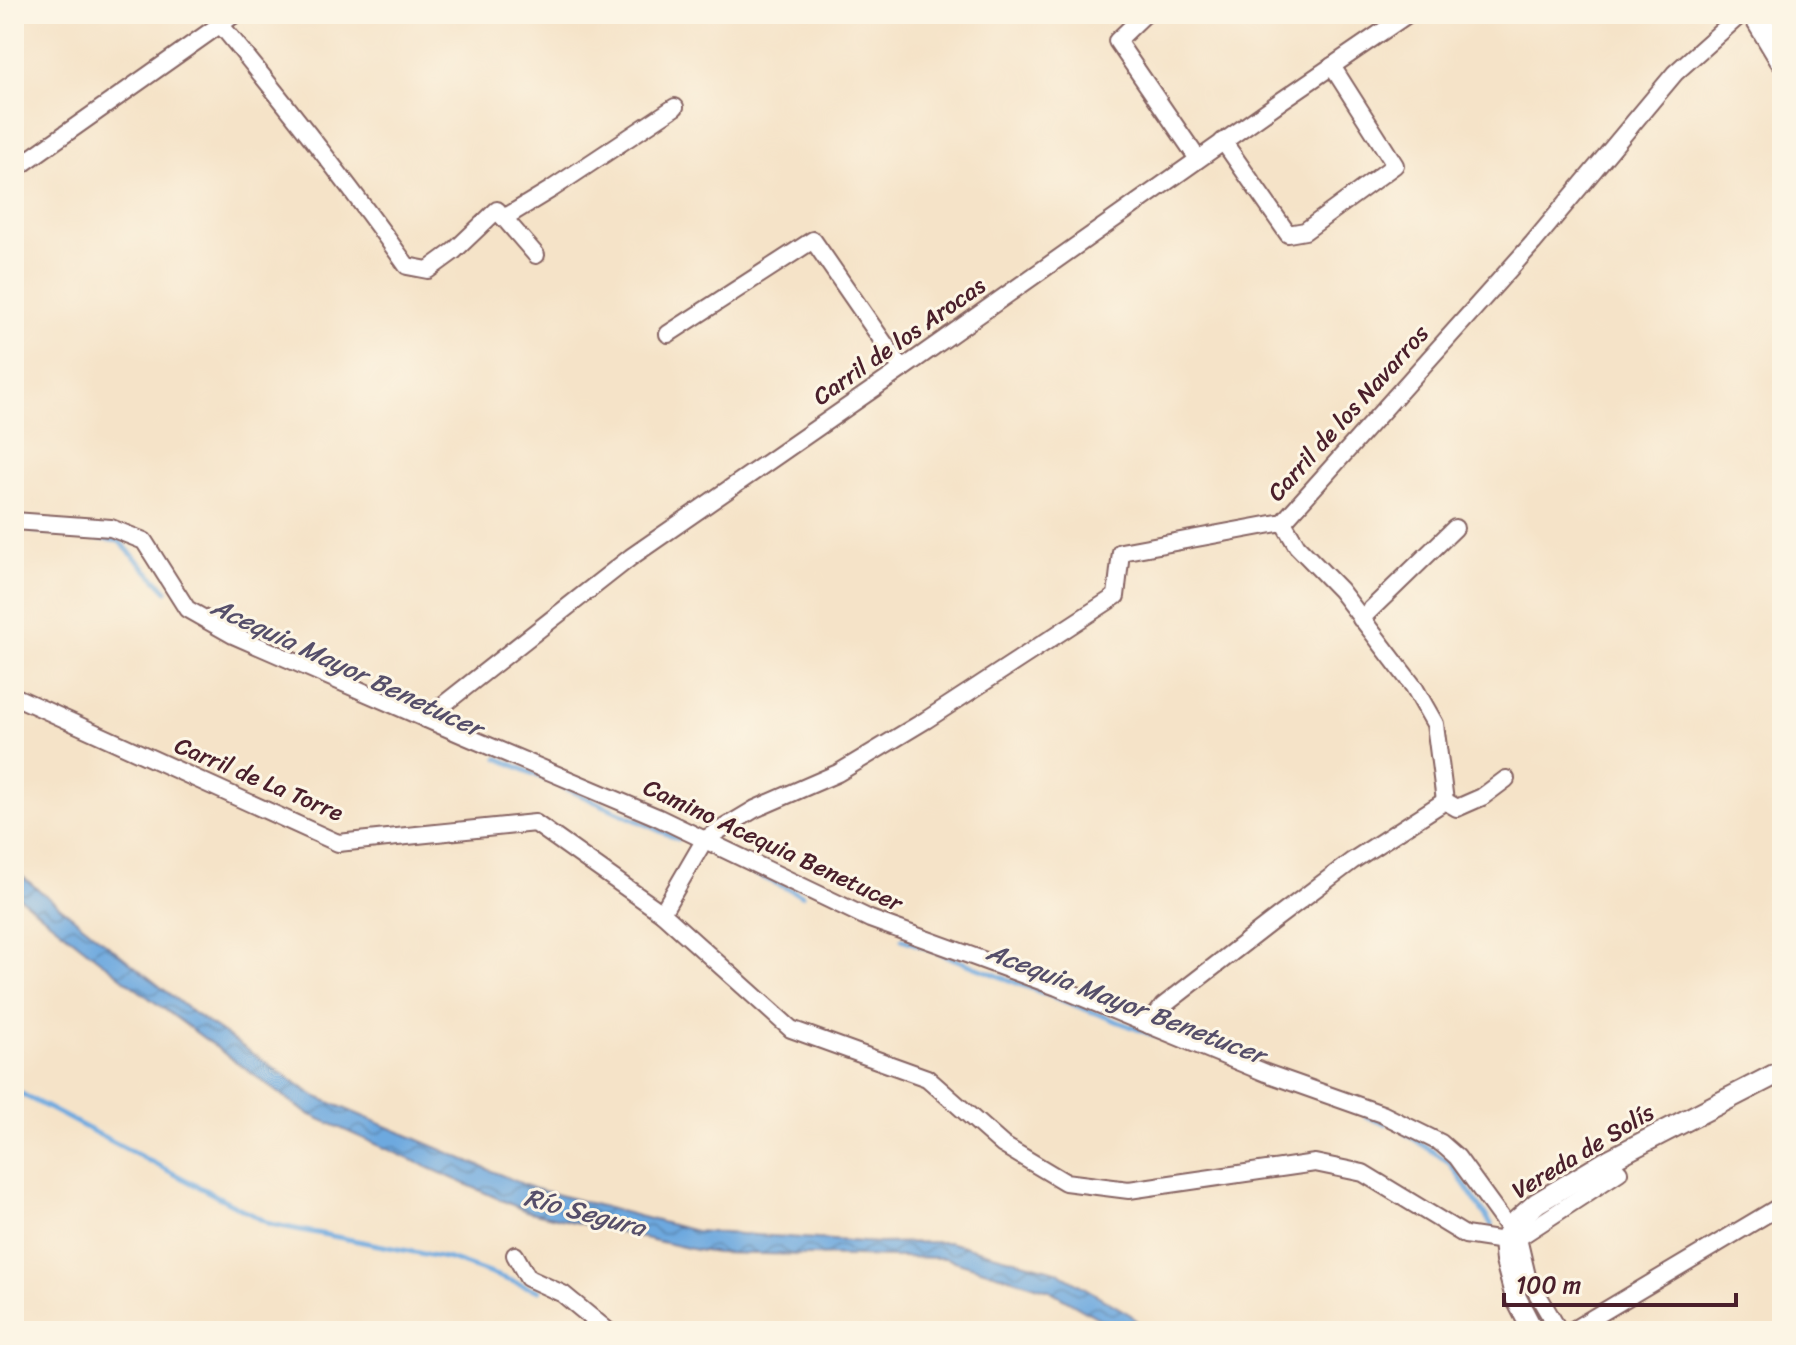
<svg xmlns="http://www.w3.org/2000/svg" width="1796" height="1345" viewBox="0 0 1796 1345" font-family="Sriracha,sans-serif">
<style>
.water{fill:url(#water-waves);stroke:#5c6485;stroke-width:2}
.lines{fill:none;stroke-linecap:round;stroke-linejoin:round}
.stream{stroke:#6da9df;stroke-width:5}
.minor-casing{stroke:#866462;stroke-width:20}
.tertiary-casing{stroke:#866462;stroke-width:24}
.secondary-casing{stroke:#866462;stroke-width:28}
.minor{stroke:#fff;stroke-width:16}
.tertiary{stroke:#fff;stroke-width:20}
.secondary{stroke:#fff;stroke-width:24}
.labels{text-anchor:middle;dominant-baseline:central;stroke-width:6;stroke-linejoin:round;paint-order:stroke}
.street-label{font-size:24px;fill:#4a1f2b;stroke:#fcf5e5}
.water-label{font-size:26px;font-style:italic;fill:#564f6a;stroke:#fcf5e5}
</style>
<defs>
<pattern id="water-waves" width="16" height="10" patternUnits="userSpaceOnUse" patternTransform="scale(2)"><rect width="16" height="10" fill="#6da9df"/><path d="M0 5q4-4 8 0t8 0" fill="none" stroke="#5c89b5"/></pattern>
</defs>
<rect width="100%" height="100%" fill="#fcf5e5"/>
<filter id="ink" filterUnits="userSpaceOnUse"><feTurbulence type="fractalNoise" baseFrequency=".0125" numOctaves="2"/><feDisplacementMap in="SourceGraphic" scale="16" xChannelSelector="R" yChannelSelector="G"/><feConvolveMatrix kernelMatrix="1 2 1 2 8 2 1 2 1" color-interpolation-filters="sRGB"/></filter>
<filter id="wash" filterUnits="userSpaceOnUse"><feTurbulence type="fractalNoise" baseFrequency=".006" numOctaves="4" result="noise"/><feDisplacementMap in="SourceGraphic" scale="32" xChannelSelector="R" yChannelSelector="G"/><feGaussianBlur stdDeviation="1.8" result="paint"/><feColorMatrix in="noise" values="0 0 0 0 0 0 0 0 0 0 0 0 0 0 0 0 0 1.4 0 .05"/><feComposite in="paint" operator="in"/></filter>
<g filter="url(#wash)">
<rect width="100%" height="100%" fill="#f5e3c8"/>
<path class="water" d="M 14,870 L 192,1012 L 315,1096 L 532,1188 L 695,1231 L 879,1243 L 948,1242 L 1056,1271 L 1131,1315 L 1145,1331 L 1121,1331 L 1049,1290 L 945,1258 L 717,1253 L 696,1250 L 526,1211 L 306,1113 L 130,984 L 14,893 Z"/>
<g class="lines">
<g class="stream">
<path d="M 31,530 L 119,541 L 167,591"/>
<path d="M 498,758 L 678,839"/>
<path d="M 715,856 L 802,895"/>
<path d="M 902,939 L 1158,1037"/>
<path d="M 14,1090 L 270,1224 L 450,1259 L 539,1291"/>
<path d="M 1366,1117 L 1386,1124"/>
<path d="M 1406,1134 L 1449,1162 L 1492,1225"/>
<path d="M 1522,1286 L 1545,1331"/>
</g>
</g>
</g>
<g filter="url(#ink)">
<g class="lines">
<g class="minor-casing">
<g id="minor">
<path d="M 1145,14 L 1117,41 L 1198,159"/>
<path d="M 220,24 C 285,103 348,183 407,266 L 428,270 L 454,251 L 497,210 L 536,255"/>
<path d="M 1223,141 L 1288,234 L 1305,231 L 1395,165 L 1332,66"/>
<path d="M 14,170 L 235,14"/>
<path d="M 504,218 L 550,190 L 675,107"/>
<path d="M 668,334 L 813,240 L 902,369"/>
<path d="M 14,521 L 111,528 L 144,541 L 187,609 L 233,635 L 463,735 L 657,817 L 870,919 L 1057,987 L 1266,1073 L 1382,1114 L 1441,1143 L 1457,1157 L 1510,1230"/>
<path d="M 1283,522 L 1297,546 L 1340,590 L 1414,687 L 1435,724 L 1445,801 L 1457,808 L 1482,797 L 1506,779"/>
<path d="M 1361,619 L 1455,528"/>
<path d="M 14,696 L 338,843 L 535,823 L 662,913 L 791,1029 L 927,1078 L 1003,1145 L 1065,1182 L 1129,1190 L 1315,1163 L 1363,1173 L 1465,1235 L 1504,1241"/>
<path d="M 425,719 L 631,557 L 902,369 L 1281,101 L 1408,14"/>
<path d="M 662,913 L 705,839 L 755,809 L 838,773 L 926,720 L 1116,596 L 1121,552 L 1283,522 L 1533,243 L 1675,73 L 1741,14"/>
<path d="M 1149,1025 L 1163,1006 L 1270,923 L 1352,861 L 1445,801"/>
<path d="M 515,1255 L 528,1278 L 563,1294 L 608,1331"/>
<path d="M 1559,1331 L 1527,1276 L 1518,1238 L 1619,1172 L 1609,1160"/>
<path d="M 1571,1331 L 1782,1205"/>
</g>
</g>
<g class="tertiary-casing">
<path id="tertiary" d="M 1533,1331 L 1516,1298 L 1506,1261 L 1504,1241 L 1513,1224 L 1537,1203 L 1609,1160 L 1782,1071"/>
</g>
<g class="secondary-casing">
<path id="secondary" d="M 1755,14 L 1782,59"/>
</g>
<use href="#minor" class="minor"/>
<use href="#tertiary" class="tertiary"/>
<use href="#secondary" class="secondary"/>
</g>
</g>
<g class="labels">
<g class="street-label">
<text transform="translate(899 341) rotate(-35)">Carril de los Arocas</text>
<text transform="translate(1348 413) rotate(-48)">Carril de los Navarros</text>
<text transform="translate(259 779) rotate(23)">Carril de La Torre</text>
<text transform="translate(773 845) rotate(25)">Camino Acequia Benetucer</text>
<text transform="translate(1583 1151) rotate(-31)">Vereda de Solís</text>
</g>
<g class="water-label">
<text transform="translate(347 667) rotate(25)">Acequia Mayor Benetucer</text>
<text transform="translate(1126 1003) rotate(21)">Acequia Mayor Benetucer</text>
<text transform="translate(585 1212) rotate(15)">Río Segura</text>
</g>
</g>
<rect width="1796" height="1345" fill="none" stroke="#fcf5e5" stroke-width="48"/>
<path d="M1504 1293v12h232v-12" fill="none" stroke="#4a1f2b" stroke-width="4"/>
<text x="1516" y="1293" font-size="24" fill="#4a1f2b" stroke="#fcf5e5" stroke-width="6" paint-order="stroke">100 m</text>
</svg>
